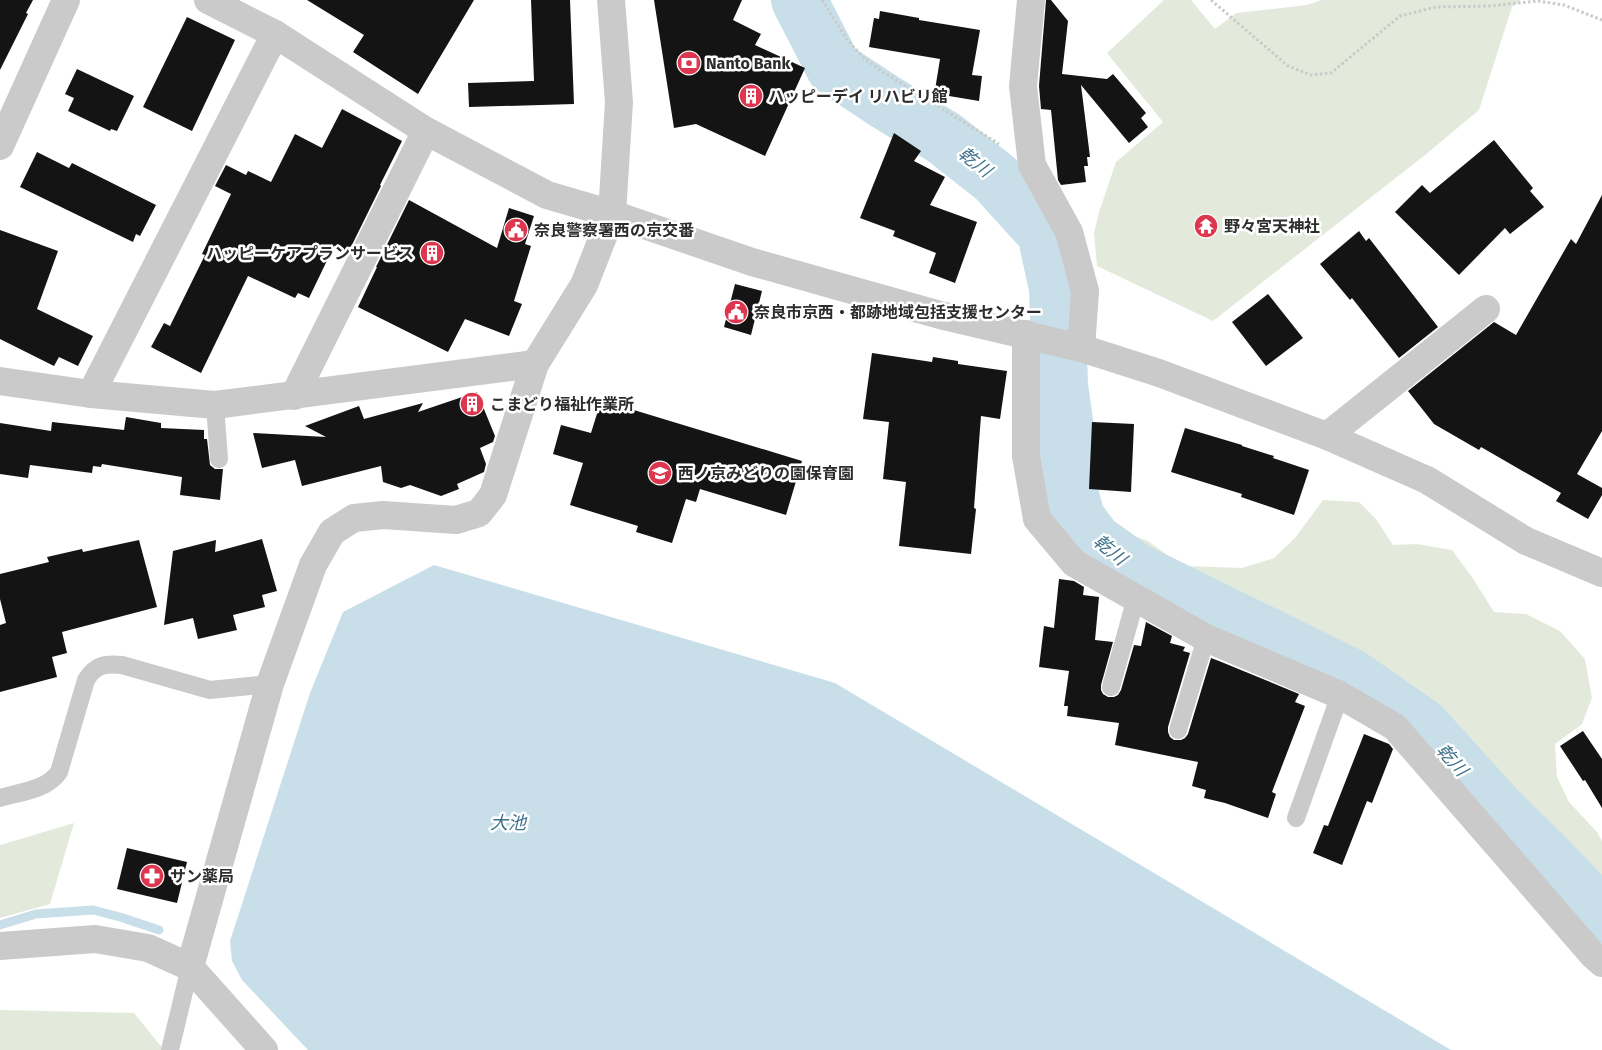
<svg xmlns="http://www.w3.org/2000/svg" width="1602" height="1050" viewBox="0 0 1602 1050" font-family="'Fira Sans','Noto Sans JP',sans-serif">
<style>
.green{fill:#e4eadb}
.water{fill:#c8dfe9}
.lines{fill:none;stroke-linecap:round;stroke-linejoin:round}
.stream{stroke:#c8dfe9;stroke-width:9}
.river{stroke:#c8dfe9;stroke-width:56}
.building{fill:#141414}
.path{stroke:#cacaca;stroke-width:3;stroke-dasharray:2.5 2.5;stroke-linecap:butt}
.service{stroke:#cacaca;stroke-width:18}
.minor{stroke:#cacaca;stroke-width:28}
.tertiary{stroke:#cacaca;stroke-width:28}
.labels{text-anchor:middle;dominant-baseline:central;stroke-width:5;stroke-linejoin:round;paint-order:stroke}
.poi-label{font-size:16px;font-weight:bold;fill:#2d2d2d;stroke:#fff;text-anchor:start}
.water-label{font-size:18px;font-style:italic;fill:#3f738b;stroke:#fff}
</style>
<rect width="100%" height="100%" fill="#fff"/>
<g class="green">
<path d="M 1164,0 L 1191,0 L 1215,29 L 1236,13 L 1307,5 L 1321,0 L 1521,0 L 1512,7 L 1479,110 L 1425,155 L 1213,321 L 1097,266 L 1094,233 L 1099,212 L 1116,162 L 1163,122 L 1107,53 Z"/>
<path d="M 1323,500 L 1359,502 L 1376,519 L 1393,545 L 1417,544 L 1452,550 L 1472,577 L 1494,612 L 1526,614 L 1560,631 L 1585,659 L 1592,698 L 1582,724 L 1555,744 L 1557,777 L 1569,802 L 1597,832 L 1602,841 L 1602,904 L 1580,862 L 1551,836 L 1509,804 L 1475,774 L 1459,749 L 1418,715 L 1376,685 L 1351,670 L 1261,624 L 1208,601 L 1164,580 L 1110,546 L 1106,535 L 1121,531 L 1148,541 L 1170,557 L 1188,566 L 1242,568 L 1274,558 L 1295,538 Z"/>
<path d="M 74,823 L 50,904 L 0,918 L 0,845 Z"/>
<path d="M 0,1010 L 134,1013 L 164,1050 L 0,1050 Z"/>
</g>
<path class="water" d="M 434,565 L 835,683 L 1451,1050 L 308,1050 L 242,980 L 232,961 L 230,941 L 310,693 L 343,612 Z"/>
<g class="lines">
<path class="stream" d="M 0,925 L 36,914 L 93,910 L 120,917 L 159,930"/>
<path class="river" d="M 799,0 L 834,68 L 884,101 L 944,138 L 995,178 L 1045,233 L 1057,288 L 1060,385 L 1066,429 L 1066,476 L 1077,518 L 1094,541 L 1136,571 L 1350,676 L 1422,726 L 1498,810 L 1545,856 L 1602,915"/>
</g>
<g class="building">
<path d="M 0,0 L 33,0 L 26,13 L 28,14 L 0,70 Z"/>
<path d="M 307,0 L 474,0 L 418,94 L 353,52 L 364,35 Z"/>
<path d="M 531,0 L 570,0 L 574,104 L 469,107 L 468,83 L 534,81 Z"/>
<path d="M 654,0 L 742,0 L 733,20 L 761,34 L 755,45 L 805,68 L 765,156 L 696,124 L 674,128 Z"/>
<path d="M 1046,0 L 1051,0 L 1068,21 L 1062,74 L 1107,79 L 1113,74 L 1146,113 L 1141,118 L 1148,127 L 1129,143 L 1081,85 L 1090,157 L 1087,157 L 1088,166 L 1084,166 L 1086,182 L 1061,185 L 1058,180 L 1051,110 L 1041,109 L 1039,86 Z"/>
<path d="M 880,11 L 919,18 L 919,20 L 980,30 L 972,75 L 982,76 L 979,101 L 949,96 L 949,92 L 935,90 L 940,59 L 869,47 L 874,18 L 879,19 Z"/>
<path d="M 187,17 L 235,40 L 192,131 L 143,107 Z"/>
<path d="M 77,69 L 134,96 L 117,131 L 111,129 L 110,131 L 68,111 L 74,98 L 65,94 Z"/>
<path d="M 342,109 L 402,141 L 380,185 L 381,186 L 348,253 L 334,246 L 309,298 L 298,293 L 295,298 L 248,276 L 201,373 L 151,347 L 164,323 L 170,326 L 205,255 L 202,254 L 231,194 L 215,186 L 226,165 L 246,175 L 248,171 L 271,182 L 295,134 L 322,148 Z"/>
<path d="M 894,133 L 921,151 L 914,161 L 945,177 L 930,205 L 977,222 L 955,283 L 929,273 L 936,253 L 893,236 L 895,231 L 860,218 Z"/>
<path d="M 1494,140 L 1533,188 L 1530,191 L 1544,207 L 1510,234 L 1505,228 L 1459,275 L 1395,212 L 1422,185 L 1430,193 Z"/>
<path d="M 37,152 L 69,168 L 72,163 L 156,205 L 140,236 L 136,234 L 133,242 L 20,187 Z"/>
<path d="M 1602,195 L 1602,431 L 1577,474 L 1602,488 L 1602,495 L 1588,519 L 1556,501 L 1561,493 L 1481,447 L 1479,450 L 1434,424 L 1408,391 L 1494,322 L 1516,335 L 1571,239 L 1576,244 Z"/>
<path d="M 409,200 L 497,248 L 509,208 L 534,216 L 525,244 L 531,246 L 514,301 L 522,304 L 509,336 L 465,319 L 448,352 L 358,307 L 377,267 L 376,267 Z"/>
<path d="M 0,230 L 58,251 L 37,309 L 93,336 L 78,366 L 59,357 L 54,366 L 0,339 Z"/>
<path d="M 1359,231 L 1366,241 L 1369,238 L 1438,327 L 1399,358 L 1352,298 L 1350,300 L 1320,264 Z"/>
<path d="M 735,284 L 762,291 L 751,335 L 724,327 Z"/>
<path d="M 1268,294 L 1303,338 L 1266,366 L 1232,322 Z"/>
<path d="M 872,353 L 932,362 L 933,357 L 958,361 L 958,364 L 1007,371 L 1000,419 L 981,416 L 974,508 L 976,509 L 971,554 L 899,546 L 906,482 L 883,479 L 889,422 L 863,419 Z"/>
<path d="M 477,392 L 495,436 L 493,442 L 480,448 L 486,464 L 484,472 L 457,484 L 459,489 L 441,496 L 410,485 L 401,488 L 383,482 L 381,466 L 302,486 L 295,460 L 262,468 L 253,433 L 326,437 L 305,426 L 359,406 L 364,419 L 423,403 L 418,412 Z"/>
<path d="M 600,404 L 613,408 L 614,404 L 802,461 L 786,515 L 700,489 L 696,502 L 686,499 L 672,543 L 636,532 L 638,526 L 570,505 L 583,463 L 553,454 L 561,425 L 591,433 Z"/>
<path d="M 126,417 L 161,423 L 161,428 L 204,430 L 204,439 L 207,439 L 210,465 L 215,469 L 223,469 L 220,500 L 180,495 L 182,477 L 102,464 L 101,467 L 93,466 L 92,473 L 30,465 L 28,478 L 0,474 L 0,423 L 51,431 L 52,422 L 124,430 Z"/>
<path d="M 1092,422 L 1134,424 L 1131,492 L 1089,489 Z"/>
<path d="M 1185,428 L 1242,445 L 1242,446 L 1274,456 L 1273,458 L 1309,470 L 1294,515 L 1241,497 L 1242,494 L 1171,472 Z"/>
<path d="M 262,539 L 277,591 L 262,595 L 265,607 L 233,615 L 237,630 L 198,639 L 193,618 L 164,625 L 173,551 L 216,540 L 215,552 Z"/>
<path d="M 139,540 L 157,607 L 62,632 L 67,653 L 52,657 L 57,677 L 0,692 L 0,625 L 6,623 L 0,599 L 0,574 L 49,562 L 47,557 L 82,549 L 83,552 Z"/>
<path d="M 1059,579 L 1074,581 L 1084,587 L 1083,595 L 1099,597 L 1095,640 L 1113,642 L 1101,685 L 1101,690 L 1103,694 L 1108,697 L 1114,697 L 1118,695 L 1121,690 L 1134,645 L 1141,646 L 1146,622 L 1172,636 L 1170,643 L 1185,647 L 1183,651 L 1190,653 L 1168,727 L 1168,732 L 1170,737 L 1174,740 L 1181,740 L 1185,738 L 1188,734 L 1211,658 L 1219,661 L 1299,694 L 1295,702 L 1305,706 L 1272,792 L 1276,794 L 1268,818 L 1225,803 L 1204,798 L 1206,790 L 1192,786 L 1198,762 L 1115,745 L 1119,723 L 1067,716 L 1068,706 L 1064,706 L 1069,671 L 1039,667 L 1044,626 L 1054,628 Z"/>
<path d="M 1583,731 L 1602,759 L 1602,808 L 1585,780 L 1583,781 L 1560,746 Z"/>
<path d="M 1364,734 L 1389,744 L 1393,749 L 1372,803 L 1367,801 L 1342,865 L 1313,853 L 1324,825 L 1328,826 Z"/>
<path d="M 127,848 L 187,862 L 177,903 L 117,889 Z"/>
</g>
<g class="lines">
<g class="path">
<path d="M 822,0 L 848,41 L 864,58 L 883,72 L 999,144"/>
<path d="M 1211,0 L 1288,66 L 1311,75 L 1331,73 L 1400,16 L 1436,7 L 1489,6 L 1538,1 L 1564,5 L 1602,20"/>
</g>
<g class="service">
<path d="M 215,405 L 219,459"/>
<path d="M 1111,687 L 1136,598"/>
<path d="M 1178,730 L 1206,638"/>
<path d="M 0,798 C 20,792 47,790 59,772 L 86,680 C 95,665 105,663 122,665 L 210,690 L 270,684"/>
<path d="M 1296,818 L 1340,695"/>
<path d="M 170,1050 L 190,967"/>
</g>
<g class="minor">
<path d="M 1031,0 L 1023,86 L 1032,165 L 1069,232 L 1085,291 L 1081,348"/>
<path d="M 0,146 L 66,0"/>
<path d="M 1026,334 L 1026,456 L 1037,519 L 1074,563 L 1206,638 L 1340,695 L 1395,727 L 1593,955 L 1602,963"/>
<path d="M 0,381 L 91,394 L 215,405 L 535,364"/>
<path d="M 91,394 L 275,34"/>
<path d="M 294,396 L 426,131"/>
<path d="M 1327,436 L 1486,309"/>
<path d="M 190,967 L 270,684 L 313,565 L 332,532 L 354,518 L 383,515 L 456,520 L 479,513 L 493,495 L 535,364 L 584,285 L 612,214"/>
</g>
<g class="tertiary">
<path d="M 208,0 L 275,34 L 426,131 L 547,195 L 612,214 L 752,262 L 940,315 L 1081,348 L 1159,373 L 1327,436 L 1427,480 L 1526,541 L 1602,573"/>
<path d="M 611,0 L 619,102 L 612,214"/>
<path d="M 0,946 L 95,939 L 148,948 L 190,967 L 264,1050"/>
</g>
</g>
<defs>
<g id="bank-disc" transform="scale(1.25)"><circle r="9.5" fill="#dc374f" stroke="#fff"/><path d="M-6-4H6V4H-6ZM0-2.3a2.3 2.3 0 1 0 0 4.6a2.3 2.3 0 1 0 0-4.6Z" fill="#fff"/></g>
<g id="building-disc" transform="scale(1.25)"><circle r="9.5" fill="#dc374f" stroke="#fff"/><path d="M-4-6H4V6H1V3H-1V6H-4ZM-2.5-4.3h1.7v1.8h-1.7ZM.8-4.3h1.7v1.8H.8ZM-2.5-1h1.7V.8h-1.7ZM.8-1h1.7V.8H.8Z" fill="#fff"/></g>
<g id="temple-disc" transform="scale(1.25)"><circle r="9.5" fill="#dc374f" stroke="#fff"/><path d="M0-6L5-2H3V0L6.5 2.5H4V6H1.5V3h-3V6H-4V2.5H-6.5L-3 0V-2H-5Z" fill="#fff"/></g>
<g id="civic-disc" transform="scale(1.25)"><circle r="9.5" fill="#dc374f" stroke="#fff"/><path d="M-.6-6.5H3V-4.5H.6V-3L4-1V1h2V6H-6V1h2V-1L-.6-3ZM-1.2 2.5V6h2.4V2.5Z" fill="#fff"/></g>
<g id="school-disc" transform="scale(1.25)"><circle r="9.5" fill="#dc374f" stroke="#fff"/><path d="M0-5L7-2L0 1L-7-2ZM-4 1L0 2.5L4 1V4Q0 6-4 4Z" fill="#fff"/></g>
<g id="pharmacy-disc" transform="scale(1.25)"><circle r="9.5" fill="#dc374f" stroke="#fff"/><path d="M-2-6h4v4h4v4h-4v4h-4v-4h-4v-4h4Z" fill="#fff"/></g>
</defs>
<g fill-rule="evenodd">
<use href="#bank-disc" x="689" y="63"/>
<use href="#building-disc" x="751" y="96"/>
<use href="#temple-disc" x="1206" y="226"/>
<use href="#civic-disc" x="516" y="230"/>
<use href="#building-disc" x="432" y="253"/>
<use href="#civic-disc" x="736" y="312"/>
<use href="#building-disc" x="472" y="404"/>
<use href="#school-disc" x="660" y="473"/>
<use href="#pharmacy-disc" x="152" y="876"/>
</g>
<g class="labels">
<g class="poi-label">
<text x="706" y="63">Nanto Bank</text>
<text x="768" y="96">ハッピーデイ リハビリ館</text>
<text x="1224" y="226">野々宮天神社</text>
<text x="534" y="230">奈良警察署西の京交番</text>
<text x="414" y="253" text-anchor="end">ハッピーケアプランサービス</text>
<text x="754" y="312">奈良市京西・都跡地域包括支援センター</text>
<text x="490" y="404">こまどり福祉作業所</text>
<text x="678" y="473">西ノ京みどりの園保育園</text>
<text x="170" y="876">サン薬局</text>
</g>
<g class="water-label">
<text transform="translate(975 162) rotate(38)">乾川</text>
<text transform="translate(1110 550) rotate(39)">乾川</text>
<text transform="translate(1452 760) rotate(48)">乾川</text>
<text x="508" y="823">大池</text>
</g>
</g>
</svg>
